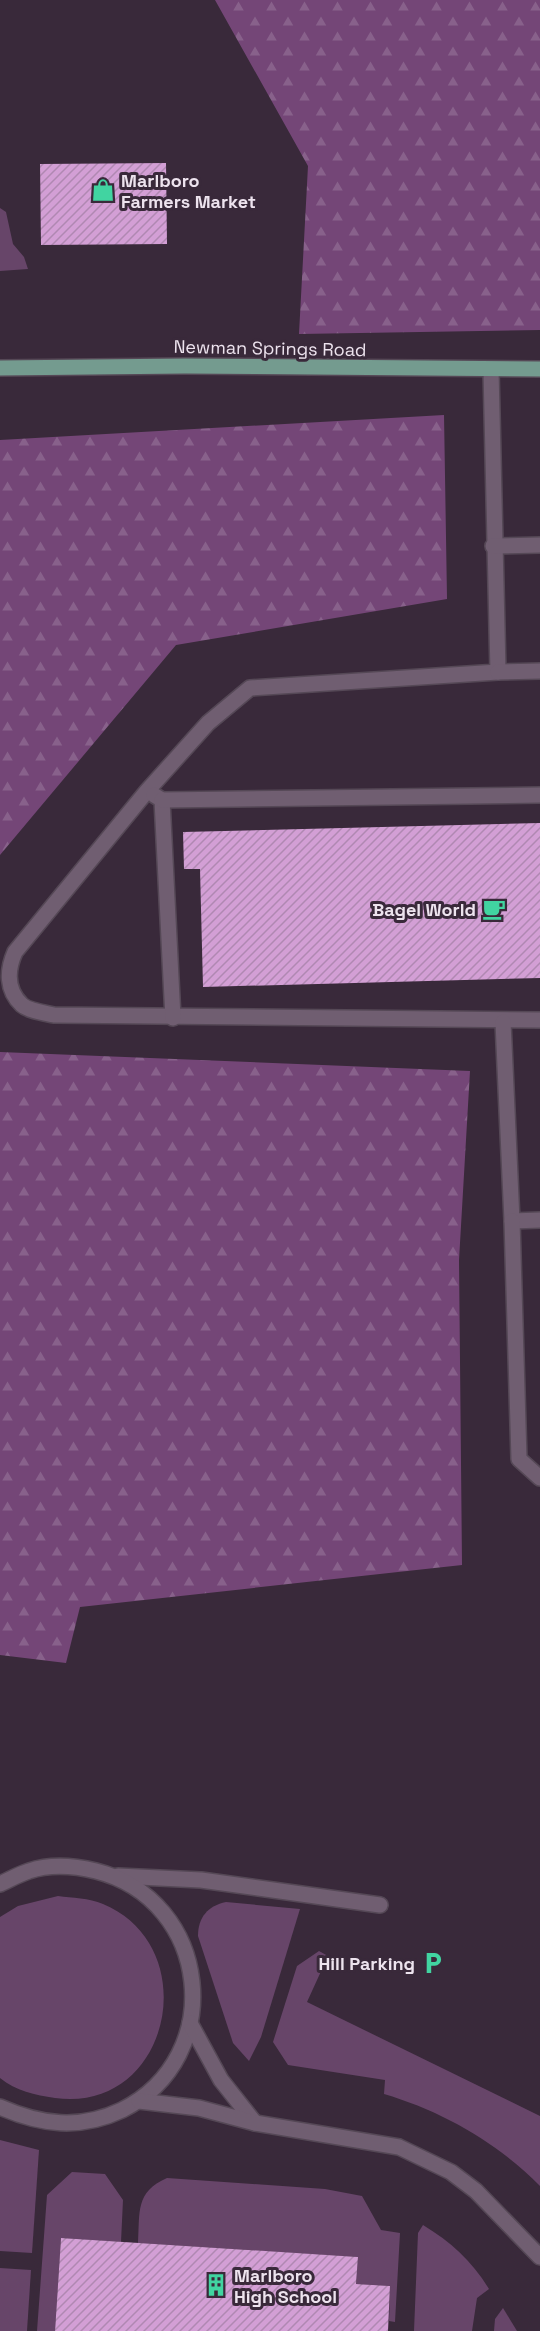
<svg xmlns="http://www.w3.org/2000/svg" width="540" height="2331" viewBox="0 0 540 2331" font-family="'Space Grotesk',sans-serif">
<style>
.green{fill:#674569}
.forest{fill:url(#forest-firs)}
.building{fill:url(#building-hatch)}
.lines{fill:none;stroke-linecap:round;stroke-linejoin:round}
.minor-casing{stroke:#554856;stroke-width:18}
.major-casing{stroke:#554856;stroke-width:18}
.minor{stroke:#705e71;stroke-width:15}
.major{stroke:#749b8f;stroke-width:15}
.labels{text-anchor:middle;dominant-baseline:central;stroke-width:6;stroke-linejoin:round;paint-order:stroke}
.poi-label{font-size:18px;font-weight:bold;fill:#ede3ee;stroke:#39293a;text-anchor:start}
.street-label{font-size:18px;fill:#ede3ee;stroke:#39293a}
</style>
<defs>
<pattern id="forest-firs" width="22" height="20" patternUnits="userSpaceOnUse" patternTransform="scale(1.5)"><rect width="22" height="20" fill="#744677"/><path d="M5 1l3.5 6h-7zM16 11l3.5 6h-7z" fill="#88618b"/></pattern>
<pattern id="building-hatch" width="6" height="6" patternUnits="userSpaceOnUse" patternTransform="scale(1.5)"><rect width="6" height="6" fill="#d39fd5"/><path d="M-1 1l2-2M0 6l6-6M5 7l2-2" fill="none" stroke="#b088b2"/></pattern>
</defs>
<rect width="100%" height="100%" fill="#39293a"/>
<g class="green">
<path d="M 0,208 L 6,212 L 13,244 L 24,257 L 28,269 L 0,271 Z"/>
<path d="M 58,1896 C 72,1898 89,1898 103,1904 C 206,1947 170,2114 55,2098 C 35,2095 16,2091 0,2078 L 0,1917 L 18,1906 Z"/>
<path d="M 226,1902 L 300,1909 L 261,2037 L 249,2061 L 233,2043 L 198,1936 C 198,1917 208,1906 226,1902 Z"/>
<path d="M 319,1951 L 328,1956 L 307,2002 L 540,2116 L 540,2186 C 498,2143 442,2111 384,2094 L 385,2080 L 288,2065 L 273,2042 L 297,1966 Z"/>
<path d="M 0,2140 L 39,2150 L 32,2253 L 0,2251 Z"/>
<path d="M 72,2172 L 105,2174 L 123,2200 L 121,2242 L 61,2238 L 55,2331 L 37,2331 L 47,2195 Z"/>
<path d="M 167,2178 L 325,2189 L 362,2196 L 381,2230 L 400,2233 L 395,2322 L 389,2321 L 390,2286 L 356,2284 L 358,2257 L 138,2243 C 140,2212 135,2192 167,2178 Z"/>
<path d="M 423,2225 C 451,2242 472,2261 489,2289 L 477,2298 L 472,2331 L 414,2331 L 418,2233 Z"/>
<path d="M 0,2268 L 31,2270 L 27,2331 L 0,2331 Z"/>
<path d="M 503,2308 L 517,2331 L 494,2331 L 495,2319 Z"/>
</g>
<g class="forest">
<path d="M 215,0 L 540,0 L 540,330 L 299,334 L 308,166 Z"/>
<path d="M 444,415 L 447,599 L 176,645 L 0,855 L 0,440 Z"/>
<path d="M 0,1052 L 470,1071 L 459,1260 L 462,1565 L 80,1607 L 66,1663 L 0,1655 Z"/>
</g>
<g class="building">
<path d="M 166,163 L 167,244 L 41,245 L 40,164 Z"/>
<path d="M 540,823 L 540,978 L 203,987 L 200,869 L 184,869 L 183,832 Z"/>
<path d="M 61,2238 L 358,2257 L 356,2284 L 390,2286 L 388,2331 L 55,2331 Z"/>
</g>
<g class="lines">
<g class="minor-casing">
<g id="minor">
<path d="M 491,370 L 498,672 L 250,688 L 208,723 L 147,791 L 15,952 C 7,970 6,990 22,1005 C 29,1011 45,1013 54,1015 L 540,1020"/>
<path d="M 493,546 L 540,545"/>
<path d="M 498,672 L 540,671"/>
<path d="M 154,795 L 162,800 L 173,1018"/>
<path d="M 162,800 L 540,795"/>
<path d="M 503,1022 L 512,1221 L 540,1220"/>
<path d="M 512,1221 L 519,1459 L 540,1478"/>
<path d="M 118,1876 L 201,1880 L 380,1905"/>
<path d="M 0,1884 C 9,1880 19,1874 29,1871 C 50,1864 75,1866 96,1871 C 211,1900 228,2057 122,2110 C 80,2130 41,2125 0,2107"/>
<path d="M 190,2023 L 221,2080 L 255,2123"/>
<path d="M 139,2101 L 199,2108 L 255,2123 L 399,2147 L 451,2172 L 476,2191 L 540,2257"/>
</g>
</g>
<g class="major-casing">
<path id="major" d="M 0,368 L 185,366 L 540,369"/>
</g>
<use href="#minor" class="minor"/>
<use href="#major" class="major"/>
</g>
<defs>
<g id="shop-bare" transform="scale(1.8)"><path d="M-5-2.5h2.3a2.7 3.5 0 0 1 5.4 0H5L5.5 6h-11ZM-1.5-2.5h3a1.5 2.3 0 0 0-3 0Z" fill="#41d4a1" stroke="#39293a" stroke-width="2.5" paint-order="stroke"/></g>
<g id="cafe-bare" transform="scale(1.8)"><path d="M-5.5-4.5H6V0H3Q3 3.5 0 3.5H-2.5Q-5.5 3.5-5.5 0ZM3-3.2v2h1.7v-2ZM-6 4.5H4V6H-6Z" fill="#41d4a1" stroke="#39293a" stroke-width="2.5" paint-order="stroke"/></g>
<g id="parking-bare" transform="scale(1.8)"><path d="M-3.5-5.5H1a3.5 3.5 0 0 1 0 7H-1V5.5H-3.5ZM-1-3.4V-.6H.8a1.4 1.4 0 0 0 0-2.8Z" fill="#41d4a1" stroke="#39293a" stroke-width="2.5" paint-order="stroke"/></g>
<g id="building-bare" transform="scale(1.8)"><path d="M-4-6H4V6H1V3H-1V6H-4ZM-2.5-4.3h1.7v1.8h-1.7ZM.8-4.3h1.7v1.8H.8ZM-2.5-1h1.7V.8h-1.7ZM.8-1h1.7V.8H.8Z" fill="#41d4a1" stroke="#39293a" stroke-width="2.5" paint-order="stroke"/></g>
</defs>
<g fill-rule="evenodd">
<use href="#shop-bare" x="103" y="190"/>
<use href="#cafe-bare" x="494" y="909"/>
<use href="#parking-bare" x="433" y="1963"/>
<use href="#building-bare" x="216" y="2285"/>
</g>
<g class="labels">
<g class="poi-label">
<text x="121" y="180">Marlboro<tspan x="121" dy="21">Farmers Market</tspan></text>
<text x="476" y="909" text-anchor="end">Bagel World</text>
<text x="415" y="1963" text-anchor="end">Hill Parking</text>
<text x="234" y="2275">Marlboro<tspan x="234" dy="21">High School</tspan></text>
</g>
<g class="street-label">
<text transform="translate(270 348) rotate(1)">Newman Springs Road</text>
</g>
</g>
</svg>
